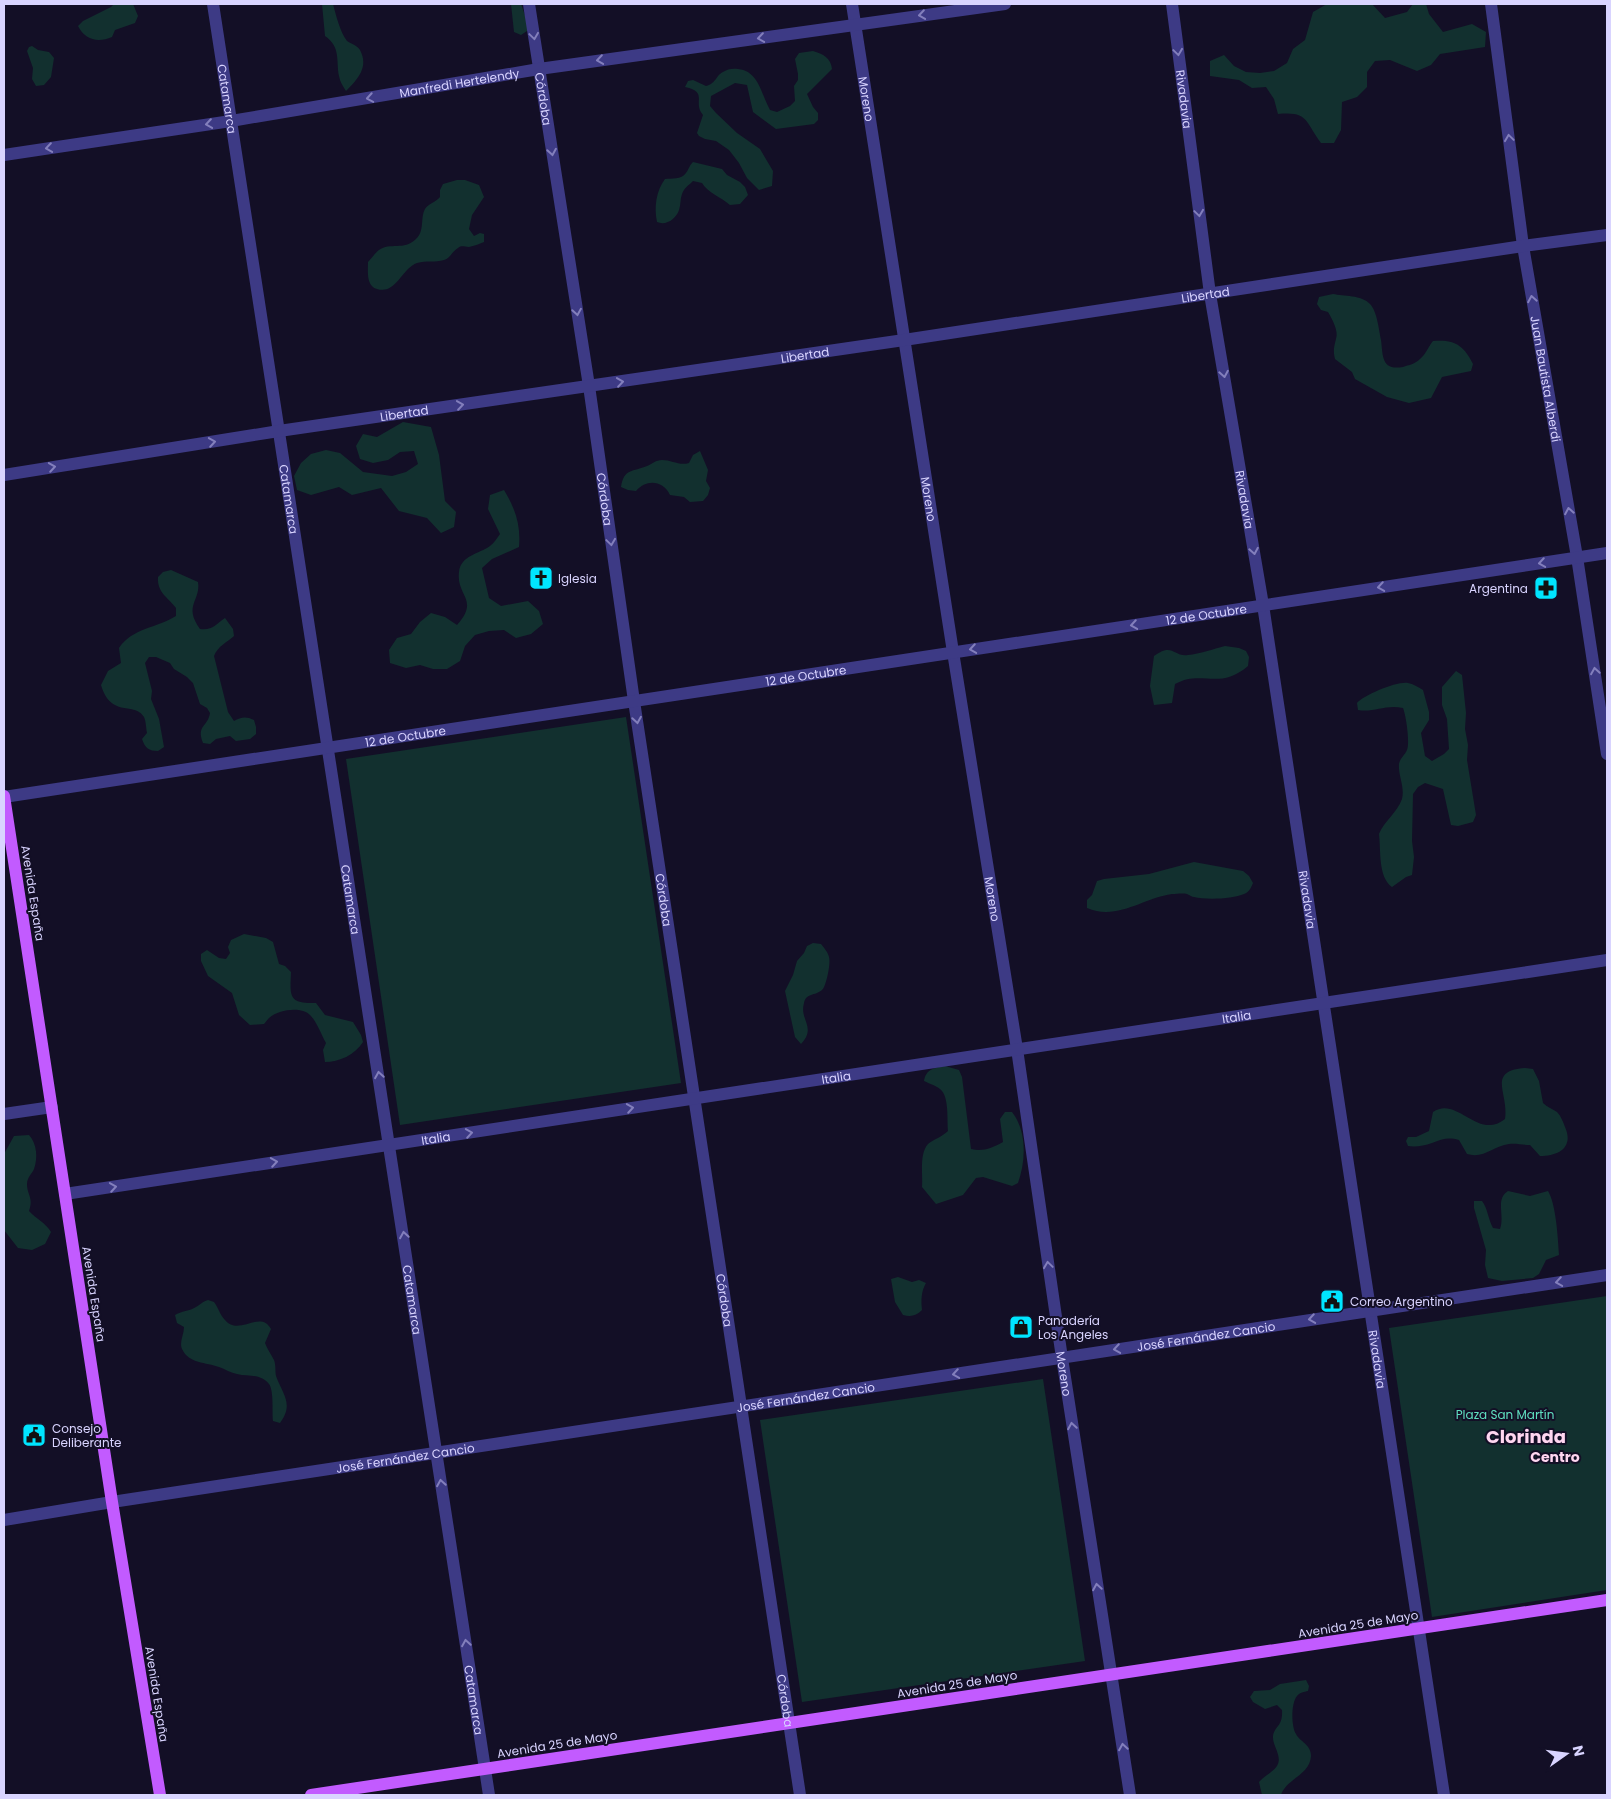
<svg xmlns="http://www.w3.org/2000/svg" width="1611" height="1799" viewBox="0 0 1611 1799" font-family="Poppins,sans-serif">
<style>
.green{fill:#12302f}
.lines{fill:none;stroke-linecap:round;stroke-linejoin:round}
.minor{stroke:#3d3a85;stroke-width:12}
.major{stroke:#c25bff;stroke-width:12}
.oneway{stroke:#837fbc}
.labels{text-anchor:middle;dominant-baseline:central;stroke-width:4;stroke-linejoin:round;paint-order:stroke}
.street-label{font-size:12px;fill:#d9d4ff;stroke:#130f26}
.poi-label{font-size:12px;fill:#d9d4ff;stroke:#130f26;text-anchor:start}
.park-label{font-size:12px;fill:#5fe0c0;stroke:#130f26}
.neighbourhood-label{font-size:14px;font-weight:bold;fill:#ffd6f0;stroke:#130f26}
.district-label{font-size:18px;font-weight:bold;fill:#ffd6f0;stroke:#130f26}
</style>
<rect width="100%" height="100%" fill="#130f26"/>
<g class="green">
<path d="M 114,4 L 133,4 L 138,16 L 135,23 L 115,30 L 112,37 C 98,43 85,40 78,26 L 83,21 L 111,7 Z"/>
<path d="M 322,4 L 333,4 C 336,15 340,32 347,41 C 351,44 357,45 360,50 C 369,67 358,79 346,91 C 343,86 340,82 339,76 C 336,60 341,47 325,36 Z"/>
<path d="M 511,4 L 521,4 L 528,24 L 527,31 L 521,35 L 514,32 Z"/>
<path d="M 1327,4 L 1372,4 L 1385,18 L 1407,12 L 1413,4 L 1426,4 L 1429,14 L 1443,32 L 1472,24 L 1486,32 L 1485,47 L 1440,54 L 1431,65 L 1417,71 L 1390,60 L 1375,61 L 1367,72 L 1367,87 L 1357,97 L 1342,102 L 1341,130 L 1334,143 L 1321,143 C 1305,122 1309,111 1278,114 L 1274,99 L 1266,87 L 1252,88 L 1239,80 L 1210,76 L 1210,61 L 1224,55 L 1234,66 L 1246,72 L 1260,73 L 1274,71 L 1287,63 L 1293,49 L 1305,40 L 1313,12 Z"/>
<path d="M 32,46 L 38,50 L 49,52 L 54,58 L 51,77 L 44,85 L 36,86 L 32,79 L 33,68 L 27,51 L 29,47 Z"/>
<path d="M 813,51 C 823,54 831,58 832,69 L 807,94 L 813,107 L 818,113 L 818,120 L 814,124 L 776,129 L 753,112 L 747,85 L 735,83 L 711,96 L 710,106 L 716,113 L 737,133 L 760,149 L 773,171 L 772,186 L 759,190 L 747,178 L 739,163 L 729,150 L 716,141 L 705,139 L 699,136 L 697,133 L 703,115 C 692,102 709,92 685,87 L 688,81 L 693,80 L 706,86 C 717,83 715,76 723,72 C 727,69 733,68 738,69 C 759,71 761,94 770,110 L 777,112 L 790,106 L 795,101 L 794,86 L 798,80 L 798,74 L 795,59 L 799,53 Z"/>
<path d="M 693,162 L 722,169 L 727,175 L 740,182 L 745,187 L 748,195 L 740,204 L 730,205 C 721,197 708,193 702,183 L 693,181 C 689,185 684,188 682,194 C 680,199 681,204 679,210 C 676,219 666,226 657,222 C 654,207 656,191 665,179 C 672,178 681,180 686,173 C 689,169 689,166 693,162 Z"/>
<path d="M 457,180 L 465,180 L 479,185 L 484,197 L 472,215 L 469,229 L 474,236 L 480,233 L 484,234 L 484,242 C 479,244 474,246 469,247 C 464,247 462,245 458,248 C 452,251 451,258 444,260 C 435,263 426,260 417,263 C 402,268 396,295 377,289 C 366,286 368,271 368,262 C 372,258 375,253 379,250 C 390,242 404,251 416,239 C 425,231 420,218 425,209 C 428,204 436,202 440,197 L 440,190 L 443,184 Z"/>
<path d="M 1333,294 C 1343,296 1362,295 1370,304 C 1377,311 1379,330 1381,340 C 1383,355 1381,371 1403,367 C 1409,365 1415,364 1420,359 C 1426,354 1428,347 1433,341 C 1454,339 1464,345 1473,364 L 1471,371 L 1442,377 L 1431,398 L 1409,403 L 1387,397 L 1355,379 L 1352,372 L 1335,359 C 1333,350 1334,347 1336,339 C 1339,331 1332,319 1328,312 L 1321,310 L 1317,304 L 1319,297 Z"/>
<path d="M 403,422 L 431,427 L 439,455 L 445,501 L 456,512 L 454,527 L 441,533 L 427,518 L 399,511 L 381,488 L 352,495 L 339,487 L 311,495 L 297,490 L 294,476 L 301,463 L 311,454 L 326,450 L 340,453 L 363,472 L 392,476 L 406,472 L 418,464 L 414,451 L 400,452 L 388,460 L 373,463 L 360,459 L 356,446 L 363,434 L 377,437 Z"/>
<path d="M 700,451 L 708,470 L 706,481 L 710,488 L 708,495 L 703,501 L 690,502 L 684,497 L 670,495 C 663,480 646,479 636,491 L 628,490 L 621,487 C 624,468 633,472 647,466 C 652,464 656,460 662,460 C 672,460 679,466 689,463 L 693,455 Z"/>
<path d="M 504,490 C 515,508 521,525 519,547 L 492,559 L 482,568 L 489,598 L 501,606 L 528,601 L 539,611 L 543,624 L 531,634 L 516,638 L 504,630 L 489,631 L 475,635 L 465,646 L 460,661 L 447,669 L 433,669 L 420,665 L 406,668 L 390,663 L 389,650 L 397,638 L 411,634 L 420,622 L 431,613 L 445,617 L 457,625 C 480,599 456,596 459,572 C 461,555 479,554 490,546 C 494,543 497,538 500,534 L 488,509 L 490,495 Z"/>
<path d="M 171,570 L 198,582 C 201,601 183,605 200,629 C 212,631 216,624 225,618 L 233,629 L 234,636 C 226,643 218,646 214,656 L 228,712 L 234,721 C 241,717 246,716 254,720 L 256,727 L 256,734 L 250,739 L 236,741 L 230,736 L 216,739 L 210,744 L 203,743 C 196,725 208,727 210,713 L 207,708 L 200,704 L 193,683 L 187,677 L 174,669 L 170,663 L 156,657 L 149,657 L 145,663 L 152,691 L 151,699 L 159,719 L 164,747 L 158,751 C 149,751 145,748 142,739 L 147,733 C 146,728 146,721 144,717 C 135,701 111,719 101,685 L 108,671 L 121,663 L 119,648 C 132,628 157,628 176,616 L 176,608 C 168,597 157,593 158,577 L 163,572 Z"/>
<path d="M 1225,646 L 1239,648 L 1246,651 L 1249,657 L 1248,666 C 1219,691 1202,669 1175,684 L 1172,703 L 1154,705 L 1150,686 L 1154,656 C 1173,642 1173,657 1188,655 C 1200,654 1213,649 1225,646 Z"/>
<path d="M 1456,671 L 1462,675 L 1466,713 L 1465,729 L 1468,745 L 1467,760 L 1476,815 L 1473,822 L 1458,826 L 1451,825 L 1443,789 L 1425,783 L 1418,787 L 1413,794 L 1412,841 L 1414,857 L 1412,875 L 1406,877 L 1392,887 C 1378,877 1381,851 1379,834 C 1384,821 1397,813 1402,799 C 1405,787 1398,775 1399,764 C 1400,758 1405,755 1407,750 C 1410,743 1406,715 1403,708 C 1385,704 1374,713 1358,710 L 1357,703 C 1364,695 1397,681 1408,683 C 1413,684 1418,687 1423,690 L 1429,712 L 1429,720 L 1421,733 L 1425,756 L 1432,761 L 1444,754 L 1449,749 L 1447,719 L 1442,705 L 1442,687 Z"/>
<path d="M 626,717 L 681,1083 L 400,1125 L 346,759 Z"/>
<path d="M 1194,862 L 1243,871 L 1249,876 L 1253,883 C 1251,888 1249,892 1244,894 C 1233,899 1206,900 1194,897 C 1192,897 1190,895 1187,894 C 1183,893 1176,894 1172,894 C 1143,898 1117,921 1087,908 L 1087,900 L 1092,895 L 1097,881 L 1104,879 L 1149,874 Z"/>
<path d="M 244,934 L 266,938 L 273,942 L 279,964 L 285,966 L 291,972 C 290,996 288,1004 316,1003 L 325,1015 L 353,1022 L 361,1035 L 363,1042 C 355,1055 339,1062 325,1062 L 323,1050 L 326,1043 C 321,1034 317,1022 310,1015 C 301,1006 278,1010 269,1018 C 268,1019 265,1023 264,1024 L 250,1025 L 239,1015 L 232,993 L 208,976 L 201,961 L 201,954 L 207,950 L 219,958 L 226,959 L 230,953 L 228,947 L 231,940 Z"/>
<path d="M 813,943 L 821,944 C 824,948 828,952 829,957 C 831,963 826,987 822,990 C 815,996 806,993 804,1003 C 799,1020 817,1027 801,1044 L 795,1037 L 785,991 L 793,975 L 797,961 L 804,953 L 807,946 Z"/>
<path d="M 945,1066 L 959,1070 L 962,1077 L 971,1149 C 983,1152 992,1148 1003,1142 L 1000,1119 L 1005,1112 L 1012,1112 C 1027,1131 1026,1161 1018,1183 L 1012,1186 L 983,1177 L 976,1178 L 963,1195 L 936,1204 L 922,1187 C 923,1175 919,1154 928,1144 C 934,1139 942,1137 948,1131 C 947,1120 949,1100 942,1091 C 938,1086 930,1084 924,1081 C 926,1069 934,1068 945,1066 Z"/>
<path d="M 1525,1068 L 1533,1069 L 1539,1081 L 1543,1103 C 1547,1107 1553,1109 1557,1112 C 1561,1116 1563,1122 1565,1127 C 1574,1147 1559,1156 1540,1156 L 1530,1145 C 1523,1145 1516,1143 1509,1144 C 1493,1146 1484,1159 1467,1154 L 1459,1140 C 1448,1137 1442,1139 1432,1143 C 1424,1146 1415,1147 1408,1146 L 1406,1141 L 1408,1137 L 1416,1137 L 1429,1131 L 1433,1112 C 1457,1095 1478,1141 1505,1119 C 1509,1093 1486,1071 1525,1068 Z"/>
<path d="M 29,1135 C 37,1144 38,1158 34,1169 C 32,1174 27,1177 27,1184 C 27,1195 34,1198 29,1211 C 36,1219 45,1222 51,1232 L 45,1244 L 32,1250 L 18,1248 L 4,1230 L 4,1154 L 14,1136 Z"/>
<path d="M 1508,1191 L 1530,1196 L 1548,1191 C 1556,1204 1558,1238 1559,1255 L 1546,1260 L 1539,1274 L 1533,1278 L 1502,1281 L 1488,1278 L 1485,1265 L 1486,1250 L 1474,1208 L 1474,1201 L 1482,1201 C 1488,1209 1488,1219 1493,1228 L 1500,1229 C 1505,1215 1495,1199 1508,1191 Z"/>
<path d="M 898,1277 L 912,1282 L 919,1280 L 926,1283 C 921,1292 921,1300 922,1310 C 916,1316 911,1317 903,1315 L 895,1302 L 891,1279 Z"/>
<path d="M 1607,1296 L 1607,1590 L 1432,1617 L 1389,1328 Z"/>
<path d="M 208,1300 L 214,1302 C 218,1307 220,1315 225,1320 C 239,1337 260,1309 271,1329 L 265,1343 C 267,1349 271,1354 274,1360 C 276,1365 275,1371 276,1376 C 283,1395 294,1404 280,1423 L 273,1421 C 272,1413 274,1390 269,1384 C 260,1373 248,1377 237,1374 C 231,1373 225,1369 219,1367 C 206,1362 189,1364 182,1349 C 179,1342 184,1335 184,1327 L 177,1323 L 175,1315 C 181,1311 190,1311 196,1307 C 201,1304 202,1302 208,1300 Z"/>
<path d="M 1043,1379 L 1085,1661 L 802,1702 L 760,1420 Z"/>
<path d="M 1306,1680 L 1309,1686 L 1308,1691 C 1304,1692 1300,1692 1297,1696 C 1291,1703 1291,1726 1296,1734 C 1300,1742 1311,1744 1311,1756 C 1310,1775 1286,1779 1281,1795 L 1262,1795 L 1259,1782 C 1264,1776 1272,1773 1277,1766 C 1283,1756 1272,1746 1273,1736 C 1275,1725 1283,1727 1282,1710 L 1277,1705 L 1265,1709 L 1253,1702 L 1250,1697 L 1254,1691 L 1270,1690 L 1280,1684 Z"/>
</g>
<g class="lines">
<g class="minor">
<path id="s1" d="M 213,4 L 489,1795"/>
<path id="s2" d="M 529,4 L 589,386 L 634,701 L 800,1795"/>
<path id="s3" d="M 852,4 L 953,652 L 1017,1049 L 1062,1358 L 1130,1795"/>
<path id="s4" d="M 1172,4 L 1210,294 L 1263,605 L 1444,1795"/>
<path id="s5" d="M 1491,4 L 1523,246 L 1577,557 L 1607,754"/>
<path id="s6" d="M 4,155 L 231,121 L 539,69 L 1005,4"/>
<path id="s7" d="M 4,475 L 279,431 L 904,340 L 1523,246 L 1607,235"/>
<path id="s8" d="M 4,797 L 1607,553"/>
<path d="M 4,1114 L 52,1107"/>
<path id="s9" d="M 65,1194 L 1607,960"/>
<path id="s10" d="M 4,1520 L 112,1502 L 1607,1275"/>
</g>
<g class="major">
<path d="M 4,796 L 112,1502 L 160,1795"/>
<path d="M 311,1795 L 1607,1600"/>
</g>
</g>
<defs><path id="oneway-chevron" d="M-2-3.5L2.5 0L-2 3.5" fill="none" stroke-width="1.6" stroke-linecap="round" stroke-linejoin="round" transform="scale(1.25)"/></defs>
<g class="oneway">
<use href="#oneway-chevron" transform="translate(922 15) rotate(172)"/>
<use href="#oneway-chevron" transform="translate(534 36) rotate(82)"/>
<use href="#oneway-chevron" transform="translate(761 38) rotate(172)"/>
<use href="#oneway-chevron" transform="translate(1178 52) rotate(82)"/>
<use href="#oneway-chevron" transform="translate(600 60) rotate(172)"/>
<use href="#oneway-chevron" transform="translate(370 98) rotate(170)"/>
<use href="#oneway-chevron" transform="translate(209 124) rotate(172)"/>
<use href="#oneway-chevron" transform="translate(1509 138) rotate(-98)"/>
<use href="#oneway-chevron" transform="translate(49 148) rotate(172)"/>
<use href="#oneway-chevron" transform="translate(552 152) rotate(81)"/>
<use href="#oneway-chevron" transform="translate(1199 213) rotate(82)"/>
<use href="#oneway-chevron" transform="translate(1532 299) rotate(-100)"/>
<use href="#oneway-chevron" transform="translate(577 312) rotate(81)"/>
<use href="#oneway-chevron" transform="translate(1224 374) rotate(80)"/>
<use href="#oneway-chevron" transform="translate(620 382) rotate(-8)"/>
<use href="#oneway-chevron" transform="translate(460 405) rotate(-8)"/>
<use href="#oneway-chevron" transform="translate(212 442) rotate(-9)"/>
<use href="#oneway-chevron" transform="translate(52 467) rotate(-9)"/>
<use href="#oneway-chevron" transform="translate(1569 511) rotate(-100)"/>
<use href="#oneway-chevron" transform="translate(611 542) rotate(82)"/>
<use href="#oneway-chevron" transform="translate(1254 551) rotate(80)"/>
<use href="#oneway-chevron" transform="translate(1542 563) rotate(171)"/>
<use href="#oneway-chevron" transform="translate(1381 587) rotate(171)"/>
<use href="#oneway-chevron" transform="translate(1134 625) rotate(171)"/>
<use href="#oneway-chevron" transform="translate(973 649) rotate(171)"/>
<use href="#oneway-chevron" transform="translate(1595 671) rotate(-99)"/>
<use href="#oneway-chevron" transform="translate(637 720) rotate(81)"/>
<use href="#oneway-chevron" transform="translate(379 1075) rotate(-99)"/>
<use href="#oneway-chevron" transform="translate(630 1108) rotate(-9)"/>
<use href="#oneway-chevron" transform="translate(469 1133) rotate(-9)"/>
<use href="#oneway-chevron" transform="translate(274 1162) rotate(-9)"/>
<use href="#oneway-chevron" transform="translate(113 1187) rotate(-9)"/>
<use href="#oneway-chevron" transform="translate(404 1235) rotate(-99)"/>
<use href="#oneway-chevron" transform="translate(1048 1265) rotate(-98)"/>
<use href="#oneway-chevron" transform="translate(1559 1282) rotate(171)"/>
<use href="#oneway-chevron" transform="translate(1312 1319) rotate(171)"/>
<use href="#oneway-chevron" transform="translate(1117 1349) rotate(171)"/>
<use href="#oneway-chevron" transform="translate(956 1374) rotate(171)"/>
<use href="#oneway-chevron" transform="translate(1072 1426) rotate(-99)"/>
<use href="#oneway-chevron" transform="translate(441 1483) rotate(-99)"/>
<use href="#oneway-chevron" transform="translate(1097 1587) rotate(-99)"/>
<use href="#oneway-chevron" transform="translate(466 1643) rotate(-99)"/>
<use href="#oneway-chevron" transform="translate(1123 1747) rotate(-99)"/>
</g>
<defs>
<g id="church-square" transform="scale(1.25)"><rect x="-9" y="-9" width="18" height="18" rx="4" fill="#00e5ff" stroke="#130f26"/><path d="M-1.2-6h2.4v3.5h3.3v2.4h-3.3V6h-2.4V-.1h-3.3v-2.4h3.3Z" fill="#111"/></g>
<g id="pharmacy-square" transform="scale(1.25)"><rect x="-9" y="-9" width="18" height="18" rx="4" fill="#00e5ff" stroke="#130f26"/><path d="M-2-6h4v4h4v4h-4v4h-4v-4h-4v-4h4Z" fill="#111"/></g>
<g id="civic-square" transform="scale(1.25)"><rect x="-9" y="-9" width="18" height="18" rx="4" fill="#00e5ff" stroke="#130f26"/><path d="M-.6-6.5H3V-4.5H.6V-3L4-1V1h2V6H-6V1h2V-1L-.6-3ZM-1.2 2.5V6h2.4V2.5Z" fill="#111"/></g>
<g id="shop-square" transform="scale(1.25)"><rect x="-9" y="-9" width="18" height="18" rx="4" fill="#00e5ff" stroke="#130f26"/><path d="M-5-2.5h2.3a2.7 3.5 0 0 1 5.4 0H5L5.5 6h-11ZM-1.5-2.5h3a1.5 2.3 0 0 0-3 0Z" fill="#111"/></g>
</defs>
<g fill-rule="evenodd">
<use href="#church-square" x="541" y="578"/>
<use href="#pharmacy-square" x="1546" y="588"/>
<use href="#civic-square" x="1332" y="1301"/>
<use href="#shop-square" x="1021" y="1327"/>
<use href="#civic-square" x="34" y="1435"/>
</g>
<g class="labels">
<g class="street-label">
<text stroke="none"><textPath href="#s6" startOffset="461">Manfredi Hertelendy</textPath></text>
<text stroke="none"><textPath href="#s1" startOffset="96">Catamarca</textPath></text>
<text stroke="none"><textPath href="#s2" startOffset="96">Córdoba</textPath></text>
<text stroke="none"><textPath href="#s3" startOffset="96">Moreno</textPath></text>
<text stroke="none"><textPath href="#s4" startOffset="96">Rivadavia</textPath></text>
<text stroke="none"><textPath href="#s7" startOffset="1215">Libertad</textPath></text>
<text stroke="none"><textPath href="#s7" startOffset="810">Libertad</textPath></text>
<text stroke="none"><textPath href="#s5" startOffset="379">Juan Bautista Alberdi</textPath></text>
<text stroke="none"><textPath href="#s7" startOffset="405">Libertad</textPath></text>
<text stroke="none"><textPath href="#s1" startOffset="501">Catamarca</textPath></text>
<text stroke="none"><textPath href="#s2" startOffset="501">Córdoba</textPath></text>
<text stroke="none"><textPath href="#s3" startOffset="501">Moreno</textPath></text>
<text stroke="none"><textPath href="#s4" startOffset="501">Rivadavia</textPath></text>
<text stroke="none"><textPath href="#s8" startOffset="1216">12 de Octubre</textPath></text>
<text stroke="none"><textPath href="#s8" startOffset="811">12 de Octubre</textPath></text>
<text stroke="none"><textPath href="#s8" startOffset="406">12 de Octubre</textPath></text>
<text transform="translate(33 893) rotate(81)">Avenida España</text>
<text stroke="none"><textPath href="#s1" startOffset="906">Catamarca</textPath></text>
<text stroke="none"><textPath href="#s3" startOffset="906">Moreno</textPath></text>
<text stroke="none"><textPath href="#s4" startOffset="906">Rivadavia</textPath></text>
<text stroke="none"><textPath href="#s2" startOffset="906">Córdoba</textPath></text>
<text stroke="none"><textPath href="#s9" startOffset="1185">Italia</textPath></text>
<text stroke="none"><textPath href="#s9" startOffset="780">Italia</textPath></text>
<text stroke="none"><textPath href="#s9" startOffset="375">Italia</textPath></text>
<text transform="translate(94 1294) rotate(81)">Avenida España</text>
<text stroke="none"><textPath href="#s1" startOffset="1311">Catamarca</textPath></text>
<text stroke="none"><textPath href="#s2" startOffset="1311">Córdoba</textPath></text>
<text stroke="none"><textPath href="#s10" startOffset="1216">José Fernández Cancio</textPath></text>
<text stroke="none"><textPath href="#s4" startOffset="1371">Rivadavia</textPath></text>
<text stroke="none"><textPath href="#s3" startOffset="1386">Moreno</textPath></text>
<text stroke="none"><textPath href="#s10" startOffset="811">José Fernández Cancio</textPath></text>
<text stroke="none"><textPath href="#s10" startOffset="406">José Fernández Cancio</textPath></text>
<text transform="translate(1358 1624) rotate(-9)">Avenida 25 de Mayo</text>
<text transform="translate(957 1684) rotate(-9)">Avenida 25 de Mayo</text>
<text transform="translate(157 1694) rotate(81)">Avenida España</text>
<text stroke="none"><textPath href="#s1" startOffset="1716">Catamarca</textPath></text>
<text stroke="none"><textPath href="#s2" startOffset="1716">Córdoba</textPath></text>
<text transform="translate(557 1744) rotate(-9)">Avenida 25 de Mayo</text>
</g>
<g class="poi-label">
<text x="558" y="578">Iglesia</text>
<text x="1528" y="588" text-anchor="end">Argentina</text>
<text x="1350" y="1301">Correo Argentino</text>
<text x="1038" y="1320">Panadería<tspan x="1038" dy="14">Los Angeles</tspan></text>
<text x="52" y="1428">Consejo<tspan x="52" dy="14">Deliberante</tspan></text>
</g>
<g class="park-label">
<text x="1505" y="1414">Plaza San Martín</text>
</g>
<g class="neighbourhood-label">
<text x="1555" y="1457">Centro</text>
</g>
<g class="district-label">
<text x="1526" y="1436">Clorinda</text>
</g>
</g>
<rect width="1611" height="1799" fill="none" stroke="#d9d4ff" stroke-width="10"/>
<g transform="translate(1566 1754) rotate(76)" stroke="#130f26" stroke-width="4" paint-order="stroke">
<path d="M0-4L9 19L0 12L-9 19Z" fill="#d9d4ff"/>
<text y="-8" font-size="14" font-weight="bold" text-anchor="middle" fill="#d9d4ff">N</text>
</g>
</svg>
